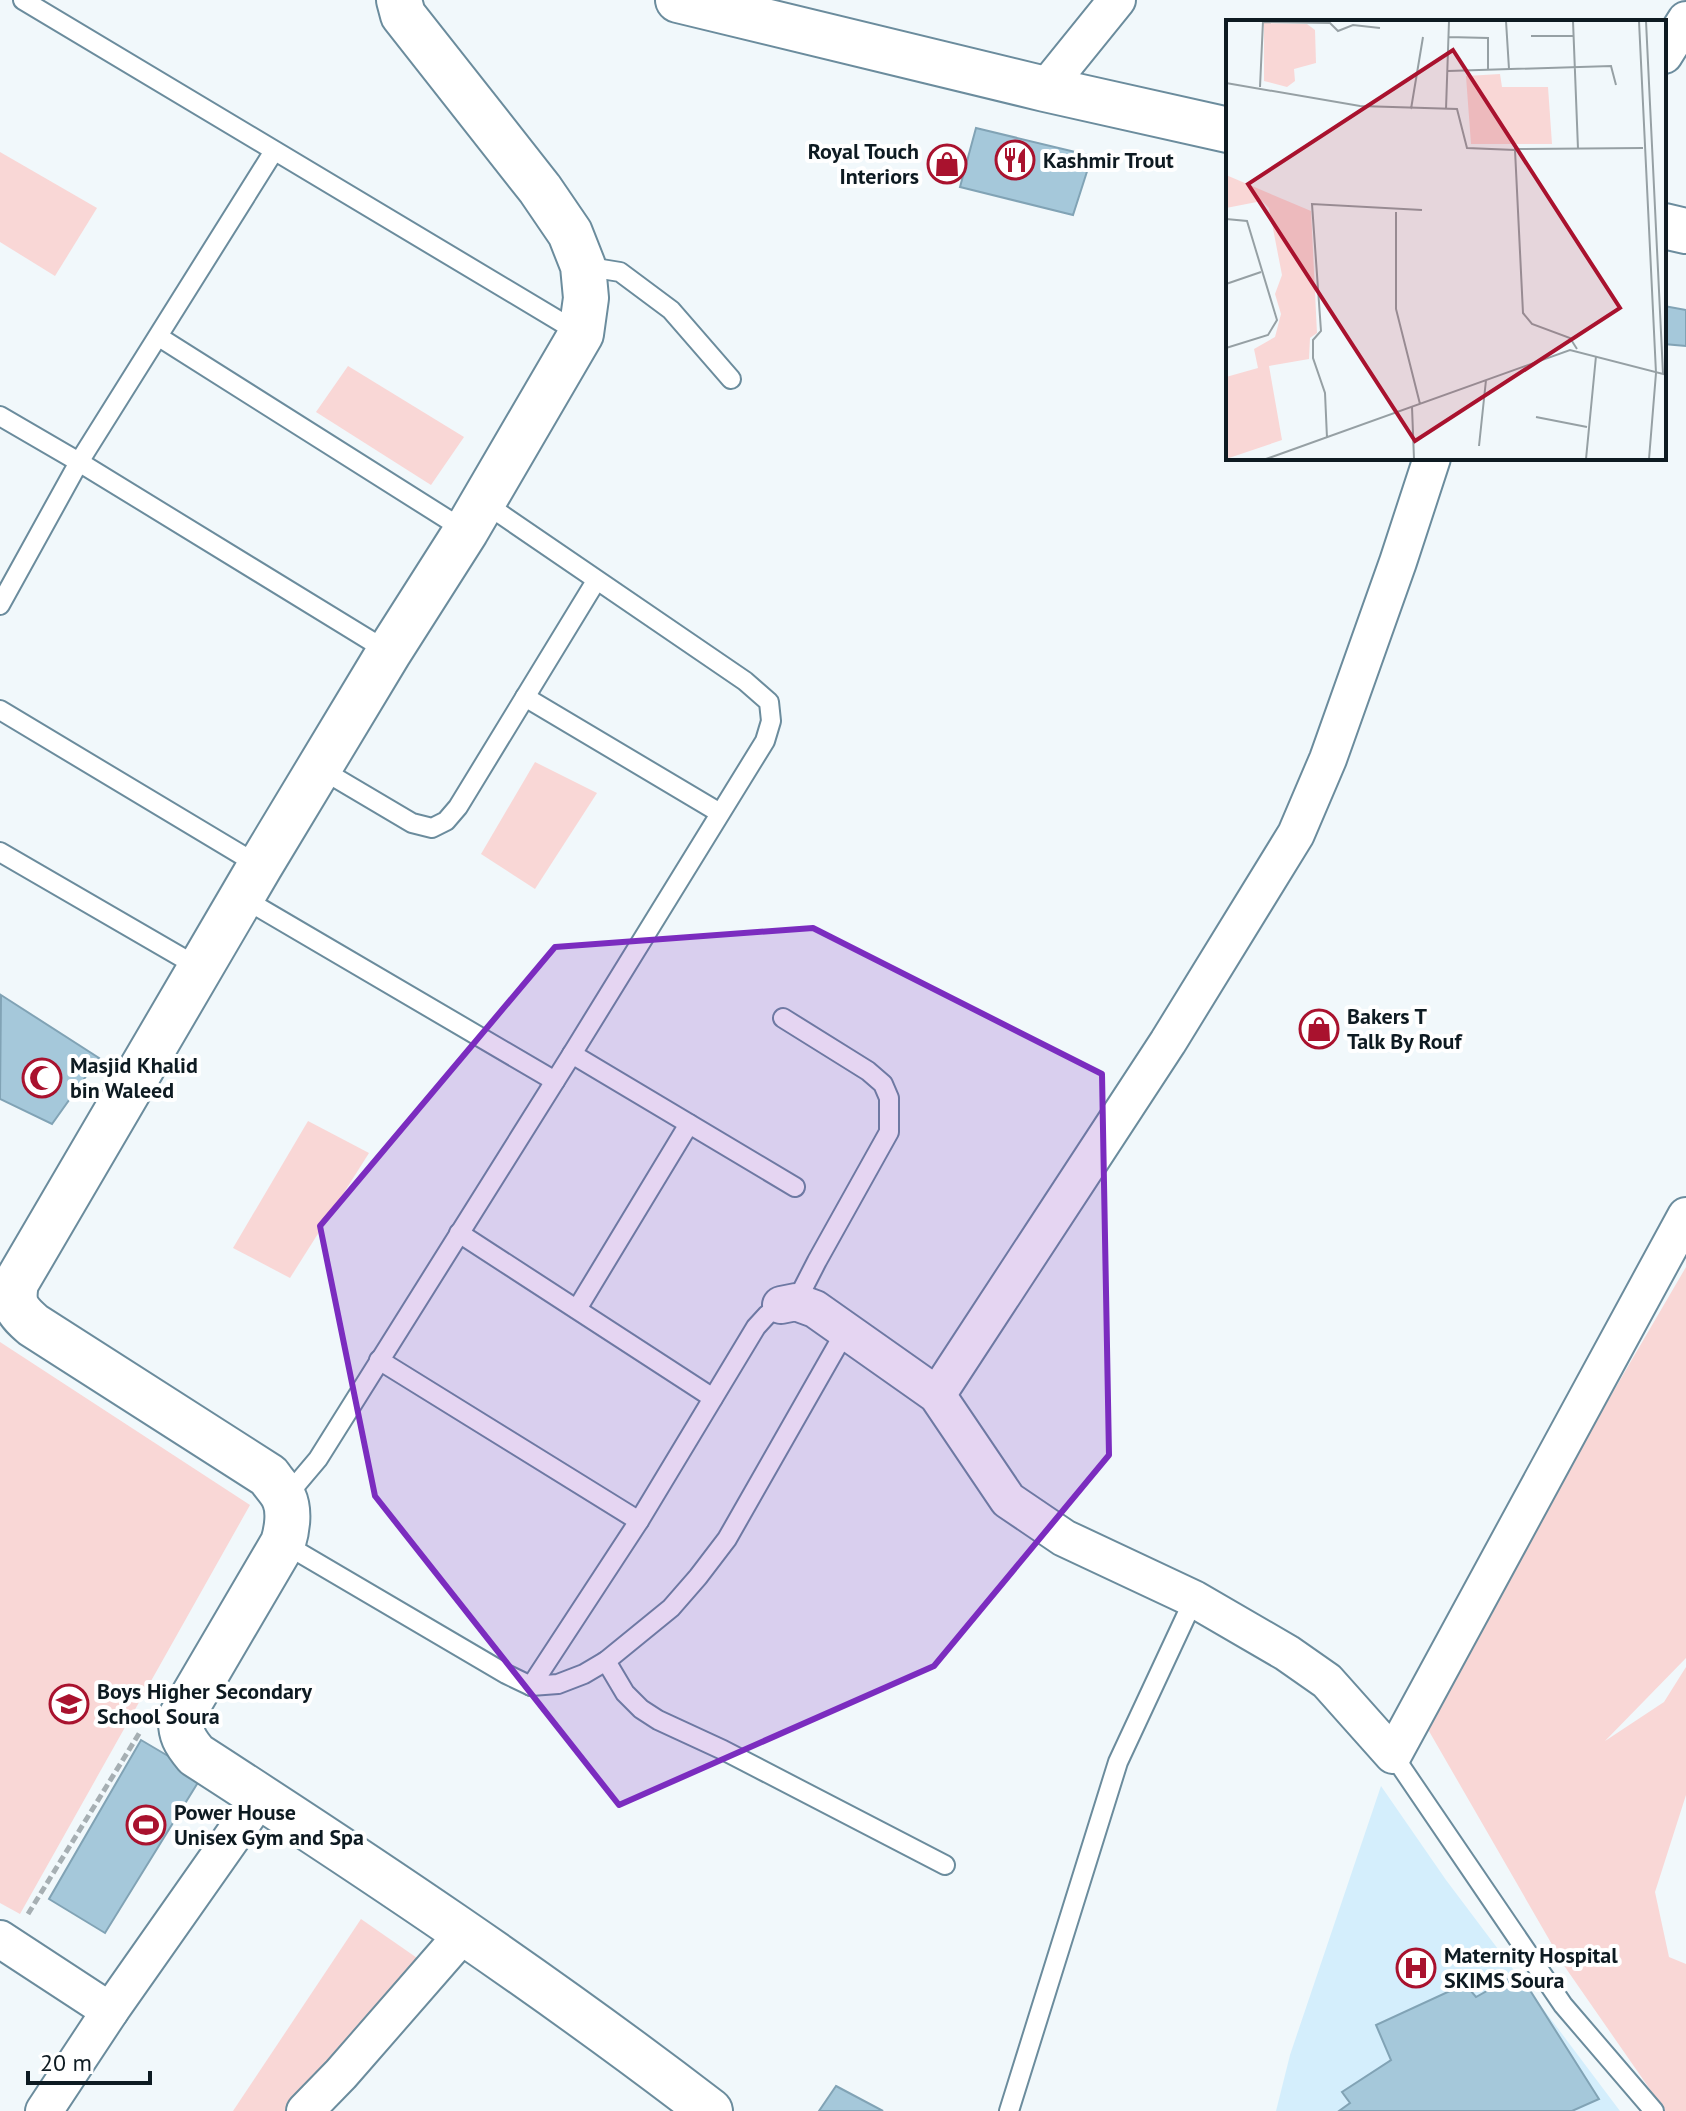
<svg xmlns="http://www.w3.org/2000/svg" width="1686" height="2111" viewBox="0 0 1686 2111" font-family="'PT Sans',sans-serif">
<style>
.built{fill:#d4eefc}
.green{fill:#f9d7d6}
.building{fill:#a5c8da;stroke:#81a3b5;stroke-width:2}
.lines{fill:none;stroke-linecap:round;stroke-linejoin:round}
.lane-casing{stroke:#6b8c9d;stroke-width:22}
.street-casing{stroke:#6b8c9d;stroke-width:40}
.primary-casing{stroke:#6b8c9d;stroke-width:48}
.highway-casing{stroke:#6b8c9d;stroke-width:48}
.path{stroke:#a6afb3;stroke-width:5;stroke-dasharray:8 4;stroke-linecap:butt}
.lane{stroke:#fff;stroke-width:18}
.street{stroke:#fff;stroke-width:36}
.primary{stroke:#fff;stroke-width:44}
.highway{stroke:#fff;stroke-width:44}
.marked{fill:#7b2cbf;fill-opacity:0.2;stroke:#7b2cbf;stroke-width:6;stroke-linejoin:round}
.labels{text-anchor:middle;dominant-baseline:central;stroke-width:8;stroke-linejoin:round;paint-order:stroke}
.poi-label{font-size:22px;font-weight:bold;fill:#0e1b22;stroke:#fff;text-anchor:start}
.inset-road{fill:none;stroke:#96a0a4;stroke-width:2}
.view{fill:#a9122e;fill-opacity:0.15;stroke:#a9122e;stroke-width:4}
.inset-edge{fill:none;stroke:#0e1b22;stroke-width:4}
</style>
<rect width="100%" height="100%" fill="#f1f8fb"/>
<path class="built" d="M 1381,1786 L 1446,1880 L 1620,2111 L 1276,2111 L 1290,2055 Z"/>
<g class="green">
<path d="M 0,152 L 97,208 L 55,276 L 0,242 Z"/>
<path d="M 348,366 L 464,437 L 431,485 L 316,412 Z"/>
<path d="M 535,762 L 597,793 L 535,889 L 481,854 Z"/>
<path d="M 308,1121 L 369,1153 L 290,1278 L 233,1248 Z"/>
<path d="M 1686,1267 L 1686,1658 L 1605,1741 L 1664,1702 L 1686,1667 L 1686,1795 L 1655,1892 L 1669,1957 L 1686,1964 L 1686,2111 L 1665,2111 L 1565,1967 L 1422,1719 Z"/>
<path d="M 0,1342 L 250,1505 L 20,1914 L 0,1903 Z"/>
<path d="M 361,1919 L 420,1960 L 315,2082 L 287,2111 L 233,2111 Z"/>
</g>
<g class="building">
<path d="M 976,128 L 1092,156 L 1073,215 L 960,187 Z"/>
<path d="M 1664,306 L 1686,310 L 1686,346 L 1664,344 Z"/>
<path d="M 1,995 L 99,1058 L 52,1124 L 0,1099 Z"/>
<path d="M 141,1740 L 202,1776 L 105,1933 L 49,1899 Z"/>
<path d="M 1519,1973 L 1599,2099 L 1572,2111 L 1339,2111 L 1350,2103 L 1342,2092 L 1391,2060 L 1376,2025 L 1465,1984 L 1476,1997 Z"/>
<path d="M 836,2086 L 883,2111 L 819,2111 Z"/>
</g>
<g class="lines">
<g class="lane-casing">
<g id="lane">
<path d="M 23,0 L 581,334"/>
<path d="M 583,266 L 620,272 L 671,310 L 731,379"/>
<path d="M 159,337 L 466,531"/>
<path d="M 0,416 L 79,462 L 389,652"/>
<path d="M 0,605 L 79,462 L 274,151"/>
<path d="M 525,697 L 720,813"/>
<path d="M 0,710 L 260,866"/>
<path d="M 319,768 L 412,823 L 432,828 L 446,821 L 458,807 L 596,581"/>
<path d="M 0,852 L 200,968"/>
<path d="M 241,897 L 555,1081"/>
<path d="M 783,1018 L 868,1071 L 883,1084 L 889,1098 L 889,1132 L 817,1261 L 796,1302"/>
<path d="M 572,1054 L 795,1187"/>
<path d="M 459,1233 L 713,1398"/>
<path d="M 577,1309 L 689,1124"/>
<path d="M 379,1360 L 639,1521"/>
<path d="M 285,1498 L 318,1459 L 572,1054 L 765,741 L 771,721 L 769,702 L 745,681 L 483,502"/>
<path d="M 283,1543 L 506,1674 L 531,1686 L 558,1684 L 584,1674 L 606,1661 L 671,1608 L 698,1577 L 727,1539 L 845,1332"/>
<path d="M 606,1661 L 625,1693 L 641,1709 L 658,1720 L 723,1750 L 945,1865"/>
<path d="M 531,1686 L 639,1521 L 756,1327 L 767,1315 L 781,1305"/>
<path d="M 1393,1755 L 1563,2005 L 1654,2111"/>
<path d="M 1009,2111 L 1118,1762 L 1194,1599"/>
</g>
</g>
<g class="street-casing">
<g id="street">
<path d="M 1664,55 L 1686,20"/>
<path d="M 1045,89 L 1117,0"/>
<path d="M 781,1305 L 796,1302 L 815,1309 L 937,1395 L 1008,1500 L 1064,1538 L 1194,1599 L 1287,1653 L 1327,1681 L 1393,1755 L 1686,1216"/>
<path d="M 937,1395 L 1168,1042 L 1296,834 L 1328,759 L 1398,562 L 1432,458"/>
<path d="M 0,1939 L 110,2011"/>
<path d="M 44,2111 L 110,2011 L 261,1796"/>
<path d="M 305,2111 L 341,2074 L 464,1933"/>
</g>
</g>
<g class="primary-casing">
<path id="primary" d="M 399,0 L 403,15 L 540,189 L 570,233 L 583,266 L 586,298 L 581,334 L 466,531 L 389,652 L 260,866 L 16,1283 C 12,1305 17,1311 33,1325 L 269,1476 C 273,1483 281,1490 284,1498 C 290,1511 287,1530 283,1543 L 181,1717 C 180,1734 185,1742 196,1755 C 371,1868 545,1984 710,2111"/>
</g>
<g class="highway-casing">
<g id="highway">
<path d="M 678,0 L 1045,89 L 1228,130"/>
<path d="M 1664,226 L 1686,231"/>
</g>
</g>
<path class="path" d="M 28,1914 L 140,1732"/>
<use href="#lane" class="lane"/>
<use href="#street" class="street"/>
<use href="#primary" class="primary"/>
<use href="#highway" class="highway"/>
</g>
<path class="marked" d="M 813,928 L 1102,1074 L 1109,1455 L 934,1666 L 619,1805 L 375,1496 L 320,1226 L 555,947 Z"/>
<defs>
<g id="restaurant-ring" transform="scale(2)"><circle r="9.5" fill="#fff" stroke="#a9122e" stroke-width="1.5"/><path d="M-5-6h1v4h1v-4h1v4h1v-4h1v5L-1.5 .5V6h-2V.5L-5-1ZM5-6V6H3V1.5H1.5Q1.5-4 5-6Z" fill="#a9122e"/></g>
<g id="shop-ring" transform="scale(2)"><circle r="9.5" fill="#fff" stroke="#a9122e" stroke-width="1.5"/><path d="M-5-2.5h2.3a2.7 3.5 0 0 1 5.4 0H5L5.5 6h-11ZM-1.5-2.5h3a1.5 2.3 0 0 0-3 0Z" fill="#a9122e"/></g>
<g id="mosque-ring" transform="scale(2)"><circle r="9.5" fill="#fff" stroke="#a9122e" stroke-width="1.5"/><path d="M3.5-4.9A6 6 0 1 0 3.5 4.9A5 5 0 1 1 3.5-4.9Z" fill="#a9122e"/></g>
<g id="school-ring" transform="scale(2)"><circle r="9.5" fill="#fff" stroke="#a9122e" stroke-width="1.5"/><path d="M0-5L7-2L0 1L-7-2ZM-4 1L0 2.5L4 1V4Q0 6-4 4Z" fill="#a9122e"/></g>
<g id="stadium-ring" transform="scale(2)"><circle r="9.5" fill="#fff" stroke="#a9122e" stroke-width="1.5"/><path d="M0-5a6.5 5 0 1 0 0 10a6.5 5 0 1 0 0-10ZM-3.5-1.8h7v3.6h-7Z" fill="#a9122e"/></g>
<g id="hospital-ring" transform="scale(2)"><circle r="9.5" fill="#fff" stroke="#a9122e" stroke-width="1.5"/><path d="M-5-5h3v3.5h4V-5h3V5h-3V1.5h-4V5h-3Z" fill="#a9122e"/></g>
</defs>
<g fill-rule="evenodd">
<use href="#restaurant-ring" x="1015" y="160"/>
<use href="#shop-ring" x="947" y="164"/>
<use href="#shop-ring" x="1319" y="1029"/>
<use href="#mosque-ring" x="42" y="1078"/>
<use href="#school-ring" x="69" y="1704"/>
<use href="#stadium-ring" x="146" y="1825"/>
<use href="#hospital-ring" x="1416" y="1968"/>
</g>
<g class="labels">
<g class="poi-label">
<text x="919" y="151" text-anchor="end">Royal Touch<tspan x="919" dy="25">Interiors</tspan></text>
<text x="1043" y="160">Kashmir Trout</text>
<text x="1347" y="1016">Bakers T<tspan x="1347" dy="25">Talk By Rouf</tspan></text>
<text x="70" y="1065">Masjid Khalid<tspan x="70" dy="25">bin Waleed</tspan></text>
<text x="97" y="1691">Boys Higher Secondary<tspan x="97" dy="25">School Soura</tspan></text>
<text x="174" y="1812">Power House<tspan x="174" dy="25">Unisex Gym and Spa</tspan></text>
<text x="1444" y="1955">Maternity Hospital<tspan x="1444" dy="25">SKIMS Soura</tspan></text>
</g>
</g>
<g transform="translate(1226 20)">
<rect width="440" height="440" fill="#f1f8fb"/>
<path d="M 38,3 L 81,4 L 89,10 L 90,43 L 68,49 L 69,61 L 61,67 L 38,61 ZM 274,54 L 276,67 L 322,67 L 326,124 L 245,124 L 240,56 ZM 0,155 L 85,191 L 91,313 L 84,318 L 83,339 L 43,346 L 56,420 L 0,439 L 0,357 L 32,348 L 28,329 L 49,317 L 55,294 L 49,274 L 56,255 L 43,188 L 36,181 L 0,188 Z" fill="#f9d7d6"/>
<path class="inset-road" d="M 280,1 L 283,49M 347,1 L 352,129M 413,1 L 430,353M 37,2 L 104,3 L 112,11 L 127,5 L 154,8M 305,16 L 348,16M 222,17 L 262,18 L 262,50M 222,51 L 385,46 L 390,65M 0,63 L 134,86 L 231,89 L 241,128 L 289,130 L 297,293 L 306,304 L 344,318 L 351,329M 34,67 L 37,1M 185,89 L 197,17M 220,89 L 223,1M 288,129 L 417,128M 170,192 L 170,289 L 194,384M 0,199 L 21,201 L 51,300 L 42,315 L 0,328M 0,264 L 35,252M 186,387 L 188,439M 310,397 L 361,407M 101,418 L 99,373 L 87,338 L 87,320 L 95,311 L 86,184 L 196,190M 253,426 L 260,360M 40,439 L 344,330 L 437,354 L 420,1M 360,439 L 370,336M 423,439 L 430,353"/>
<path class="view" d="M 227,30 L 394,288 L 189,421 L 22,164 Z"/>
<rect width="440" height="440" class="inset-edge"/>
</g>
<path d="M28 2071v12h122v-12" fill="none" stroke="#0e1b22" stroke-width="4"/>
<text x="40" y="2071" font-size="24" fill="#0e1b22" stroke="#ffffff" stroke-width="6" paint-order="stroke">20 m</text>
</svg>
